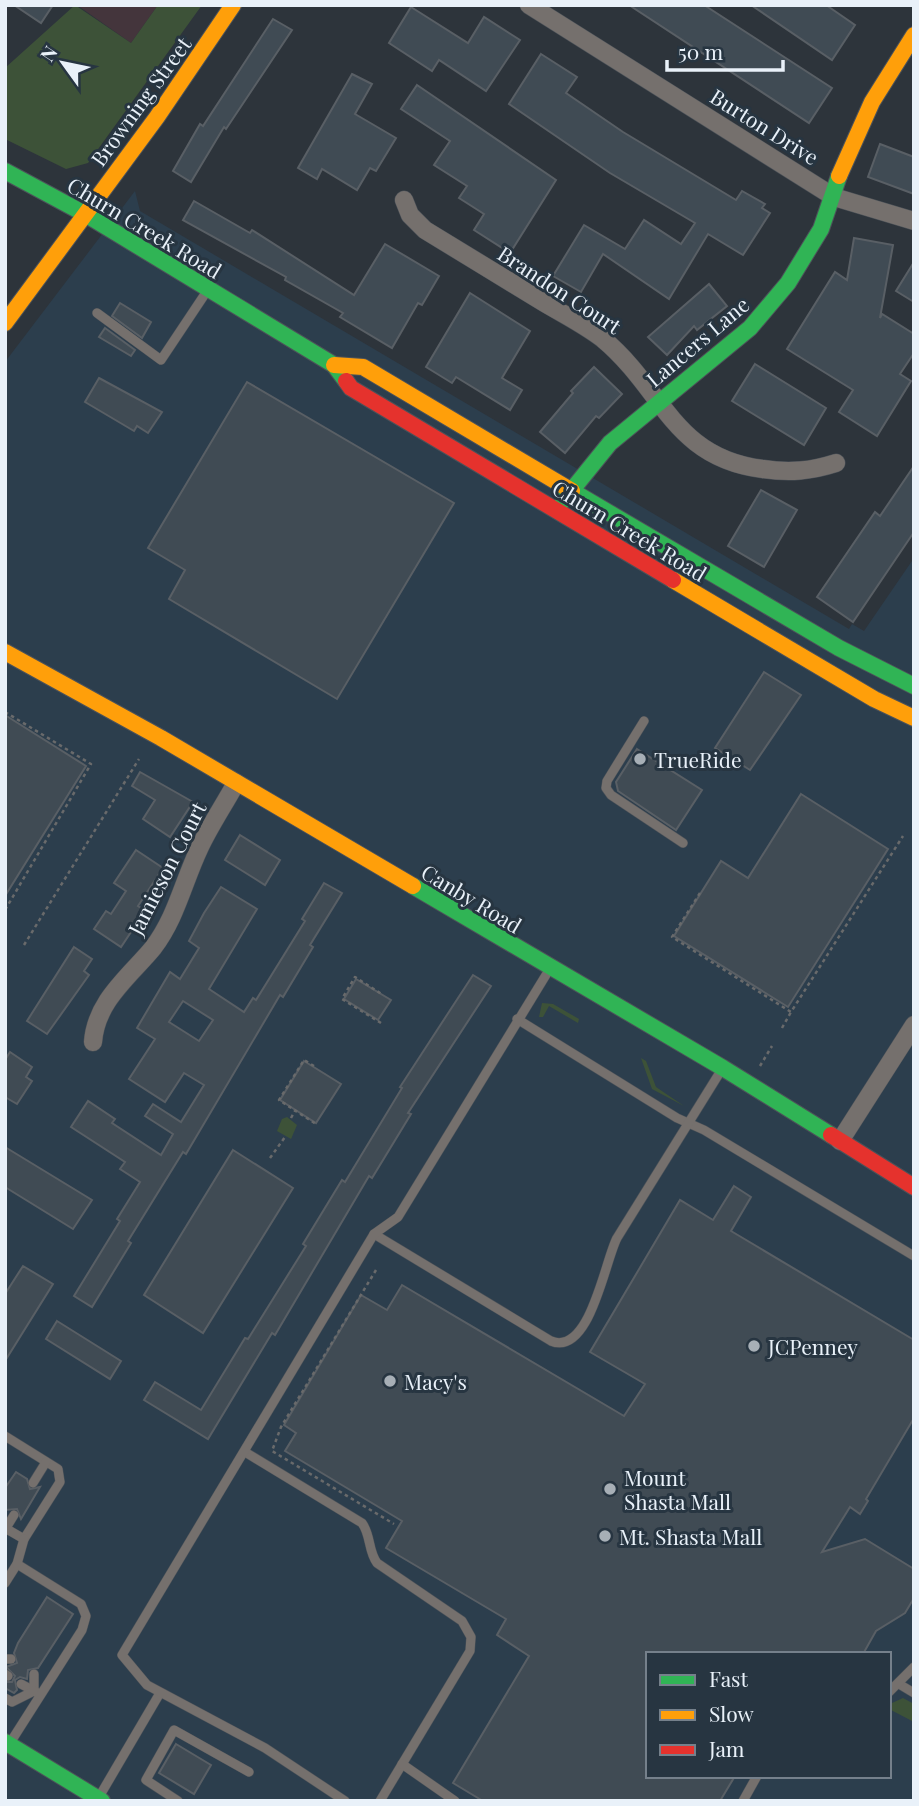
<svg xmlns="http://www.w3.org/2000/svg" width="919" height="1806" viewBox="0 0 919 1806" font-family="'Playfair Display',serif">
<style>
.built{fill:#2c3e4d;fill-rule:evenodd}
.industrial{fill:#44353c}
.green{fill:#3d5238}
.building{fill:#404b54;stroke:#595f65;stroke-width:2;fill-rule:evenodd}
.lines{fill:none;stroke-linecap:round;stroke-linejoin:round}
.lane-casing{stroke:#4c5259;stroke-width:10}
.street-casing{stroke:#4c5259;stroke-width:19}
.fast-casing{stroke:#4c5259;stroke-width:18}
.slow-casing{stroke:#4c5259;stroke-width:18}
.jam-casing{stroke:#4c5259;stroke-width:18}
.path{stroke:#696a6b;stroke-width:2.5;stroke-dasharray:3.5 3.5;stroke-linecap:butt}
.lane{stroke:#75706d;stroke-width:9}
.street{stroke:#75706d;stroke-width:18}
.fast{stroke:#30b455;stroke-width:16}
.slow{stroke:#ff9f0a;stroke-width:16}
.jam{stroke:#e5322d;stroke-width:16}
.poi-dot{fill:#a7afb6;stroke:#273541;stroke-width:2.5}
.labels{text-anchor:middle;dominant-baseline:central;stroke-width:6;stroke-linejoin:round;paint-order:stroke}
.street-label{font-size:21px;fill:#e9f1f9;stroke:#273541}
.poi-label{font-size:21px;fill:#e9f1f9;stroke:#273541;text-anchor:start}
</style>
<rect width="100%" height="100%" fill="#2d343b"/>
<path class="built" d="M 135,191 L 140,211 L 849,629 L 852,624 L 864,631 L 914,558 L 914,1801 L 5,1801 L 5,362 ZM 648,1654 L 889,1654 L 889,1776 L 648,1776 Z"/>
<path class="industrial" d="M 77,5 L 158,5 L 131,43 Z"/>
<g class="green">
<path d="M 75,5 L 131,43 L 158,5 L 202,5 L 88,163 L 66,169 L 5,139 L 5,68 Z"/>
<path d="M 542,1003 L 553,1004 L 579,1019 L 578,1023 L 549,1006 L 543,1017 L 539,1017 Z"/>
<path d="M 641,1058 L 646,1061 L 656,1087 L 684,1106 L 652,1089 Z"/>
<path d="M 287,1117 L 297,1125 L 291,1139 L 277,1131 L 282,1119 Z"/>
<path d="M 903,1698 L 914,1704 L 914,1722 L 889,1709 L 892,1703 Z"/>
</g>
<g class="building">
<path d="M 14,5 L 53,5 L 41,23 Z"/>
<path d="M 629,5 L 704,5 L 832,88 L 809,123 Z"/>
<path d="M 751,5 L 826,5 L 855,25 L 832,60 Z"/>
<path d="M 411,7 L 468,43 L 484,17 L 520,40 L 486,91 L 439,60 L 432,71 L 389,43 Z"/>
<path d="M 273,19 L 292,30 L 226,129 L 224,127 L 191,182 L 173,171 L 200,124 L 203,126 Z"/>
<path d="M 541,54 L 577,77 L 566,93 L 623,132 L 736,200 L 742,191 L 765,204 L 762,208 L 770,213 L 743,255 L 708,234 L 669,299 L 603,254 L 581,292 L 553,276 L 584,225 L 625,249 L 644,220 L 681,244 L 695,223 L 610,173 L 509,104 Z"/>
<path d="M 352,74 L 372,84 L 355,114 L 396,138 L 376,171 L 370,168 L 357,190 L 322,169 L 317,179 L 298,168 Z"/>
<path d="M 417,85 L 556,180 L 510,253 L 474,230 L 484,214 L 459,198 L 467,186 L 434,165 L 450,141 L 401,109 Z"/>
<path d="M 880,144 L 914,157 L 914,194 L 868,177 Z"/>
<path d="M 194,201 L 250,233 L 252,230 L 354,295 L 385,244 L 439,276 L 422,305 L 418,303 L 392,348 L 340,317 L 343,313 L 285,280 L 286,277 L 183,220 Z"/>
<path d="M 854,238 L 893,245 L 880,318 L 882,314 L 914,334 L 914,353 L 900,374 L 911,381 L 877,436 L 839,412 L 853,390 L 787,349 L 835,272 L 847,280 Z"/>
<path d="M 914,262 L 914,302 L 896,291 Z"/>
<path d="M 709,284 L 727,306 L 697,330 L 694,326 L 667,355 L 648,337 Z"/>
<path d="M 470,293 L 530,331 L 502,378 L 522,390 L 510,410 L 456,377 L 452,383 L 426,367 Z"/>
<path d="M 120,303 L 151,322 L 142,338 L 112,316 Z"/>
<path d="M 105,328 L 135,350 L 131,356 L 99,337 Z"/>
<path d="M 755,364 L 826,408 L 804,445 L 732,401 Z"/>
<path d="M 594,367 L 622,394 L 599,418 L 596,416 L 565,453 L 540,432 L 573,393 L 571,391 Z"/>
<path d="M 99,378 L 162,412 L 148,433 L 137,426 L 134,431 L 85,402 Z"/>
<path d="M 247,382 L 454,503 L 337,699 L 169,599 L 185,570 L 148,548 Z"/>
<path d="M 914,466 L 914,532 L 853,622 L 817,597 L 875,512 L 880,516 Z"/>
<path d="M 761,490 L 797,510 L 764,567 L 728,546 Z"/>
<path d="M 764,672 L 801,695 L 750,770 L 715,748 Z"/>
<path d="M 5,715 L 86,766 L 5,896 Z"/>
<path d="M 637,749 L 702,790 L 676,830 L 618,791 L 616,782 Z"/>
<path d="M 140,772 L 193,802 L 170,837 L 143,819 L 155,800 L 132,786 Z"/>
<path d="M 801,794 L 888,849 L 788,1007 L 674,936 L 721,861 L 748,878 Z"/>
<path d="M 240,835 L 280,860 L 265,885 L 225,860 Z"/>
<path d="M 136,850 L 163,868 L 138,906 L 145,911 L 121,947 L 94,929 L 106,911 L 111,914 L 126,891 L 114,883 Z"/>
<path d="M 324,883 L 342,893 L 310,945 L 313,947 L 283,997 L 280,995 L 186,1154 L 183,1152 L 128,1241 L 131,1243 L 92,1307 L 74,1296 L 120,1221 L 117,1219 L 140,1182 L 120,1169 L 125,1162 L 71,1127 L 88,1101 L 115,1119 L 112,1123 L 161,1155 L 173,1134 L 145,1116 L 153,1104 L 181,1122 L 204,1085 L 184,1073 L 165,1102 L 129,1079 L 155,1039 L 137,1028 L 170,972 L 180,979 L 199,948 L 189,941 L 204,913 L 221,887 L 257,909 L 209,989 L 244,1012 L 253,998 L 256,1000 L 305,921 L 302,919 ZM 183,1001 L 213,1020 L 199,1041 L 169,1022 Z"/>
<path d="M 74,947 L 92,959 L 84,971 L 89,975 L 47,1034 L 27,1021 Z"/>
<path d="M 473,975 L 491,986 L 408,1113 L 411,1114 L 372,1178 L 369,1176 L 275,1335 L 272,1333 L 208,1439 L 144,1400 L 155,1382 L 201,1410 L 245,1338 L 248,1339 L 306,1246 L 303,1244 L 342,1180 L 345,1182 L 402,1088 L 400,1087 Z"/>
<path d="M 356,979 L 391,1000 L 378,1020 L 344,999 Z"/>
<path d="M 10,1052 L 32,1067 L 26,1077 L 32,1081 L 17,1104 L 5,1097 L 5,1060 Z"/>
<path d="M 304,1061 L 341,1084 L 316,1123 L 280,1100 Z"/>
<path d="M 5,1147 L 92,1200 L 73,1229 L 5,1187 Z"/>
<path d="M 233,1150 L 293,1188 L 203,1333 L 144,1295 Z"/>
<path d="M 734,1186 L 751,1197 L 731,1231 L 914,1340 L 914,1418 L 866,1499 L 868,1501 L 860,1514 L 850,1507 L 822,1552 L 865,1539 L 914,1569 L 914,1598 L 905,1613 L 876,1631 L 863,1654 L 648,1654 L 648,1776 L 735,1776 L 720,1801 L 483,1801 L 453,1783 L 529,1656 L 497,1635 L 506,1619 L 386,1548 L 402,1521 L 285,1451 L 296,1433 L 284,1425 L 361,1295 L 387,1310 L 402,1285 L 624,1416 L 645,1384 L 590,1352 L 680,1200 L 713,1220 Z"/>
<path d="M 23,1266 L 53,1284 L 5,1361 L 5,1294 Z"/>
<path d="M 57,1321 L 121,1361 L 110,1379 L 46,1339 Z"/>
<path d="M 16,1472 L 27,1479 L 30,1489 L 40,1487 L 21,1519 L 17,1509 L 5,1510 L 5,1488 Z"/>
<path d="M 47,1597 L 73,1614 L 38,1668 L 28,1670 L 27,1679 L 20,1677 L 15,1680 L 17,1690 L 14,1693 L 5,1688 L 5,1682 L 12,1682 L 15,1676 L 6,1667 L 17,1663 L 14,1653 L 18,1643 Z"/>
<path d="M 176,1744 L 211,1765 L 194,1794 L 159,1773 Z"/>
</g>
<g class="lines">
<g class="lane-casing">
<g id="lane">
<path d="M 97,313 L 161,360 L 207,291"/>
<path d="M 644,721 L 607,781 L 606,788 L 611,795 L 683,843"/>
<path d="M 517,1019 L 677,1118 L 704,1130 L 914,1256"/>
<path d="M 374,1234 L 551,1341 C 590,1357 605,1260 617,1238 L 722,1069"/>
<path d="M 5,1436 L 58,1469 L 60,1482 L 24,1539 L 5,1528"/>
<path d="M 245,1452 L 362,1523 C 371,1535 368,1551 377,1563 L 462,1621 L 471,1637 L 470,1651 L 380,1801"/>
<path d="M 33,1483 L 46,1462"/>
<path d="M 6,1528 L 14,1515"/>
<path d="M 5,1583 L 17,1564"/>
<path d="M 5,1659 L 11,1659"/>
<path d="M 5,1674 L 8,1676"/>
<path d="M 21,1684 L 36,1692"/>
<path d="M 899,1684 L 914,1693"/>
<path d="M 34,1691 L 34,1674"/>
<path d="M 889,1692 L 914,1667"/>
<path d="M 5,1698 L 12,1702 L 34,1691"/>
<path d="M 10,1743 L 82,1630 L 86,1616 L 81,1604 L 17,1564 L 24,1539"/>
<path d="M 402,1764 L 455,1801"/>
<path d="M 99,1797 L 160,1693"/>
<path d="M 178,1801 L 146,1780 L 174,1730 L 249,1772"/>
<path d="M 345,1801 L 265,1748 L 147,1685 L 122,1655 L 374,1234 L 398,1217 L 549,970"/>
<path d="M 743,1801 L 757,1776"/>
</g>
</g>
<g class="street-casing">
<g id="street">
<path d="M 529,5 L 834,197 L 914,221"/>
<path d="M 404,200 L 410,215 L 425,230 C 464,254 504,278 543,302 C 563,314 585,325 603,339 C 664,390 673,458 763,469 C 790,473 811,471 836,463"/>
<path d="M 93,1042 C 96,1001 129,977 153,948 C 176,918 183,883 199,849 C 209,827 224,805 236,783"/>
<path d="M 840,1141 L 914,1025"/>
</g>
</g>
<g class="fast-casing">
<g id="fast">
<path d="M 5,171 L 85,214 L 334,365 L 346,381"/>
<path d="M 572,491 L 839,648 L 914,686"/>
<path d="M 563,501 L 610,443 L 750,328 L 788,283 L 821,229 L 839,176"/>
<path d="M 413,886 L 723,1068 L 831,1135"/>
<path d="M 5,1742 L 102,1801"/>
</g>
</g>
<g class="slow-casing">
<g id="slow">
<path d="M 839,176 L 872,102 L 914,35"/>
<path d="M 5,323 L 157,117 L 233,5"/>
<path d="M 334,365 L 363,367 L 572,491"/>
<path d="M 673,580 L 874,699 L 914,718"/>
<path d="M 5,652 L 161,738 L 413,886"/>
</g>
</g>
<g class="jam-casing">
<g id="jam">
<path d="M 346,381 L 351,388 L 673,580"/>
<path d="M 831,1135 L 914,1187"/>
</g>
</g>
<g class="path">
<path d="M 5,712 L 91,764 L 5,910"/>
<path d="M 700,893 L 672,937 L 791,1012 L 903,836"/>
<path d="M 24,945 L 139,759"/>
<path d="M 381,1023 L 342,999 L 355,977 L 383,995"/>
<path d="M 782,1028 L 791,1012"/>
<path d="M 314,1066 L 304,1060 L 279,1100 L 316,1124"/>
<path d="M 760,1066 L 772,1046"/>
<path d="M 291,1118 L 295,1111"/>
<path d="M 270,1158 L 285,1137"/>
<path d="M 376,1270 L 281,1427 L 272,1451 L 394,1524"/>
</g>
<use href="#lane" class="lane"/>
<use href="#street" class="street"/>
<use href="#fast" class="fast"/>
<use href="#slow" class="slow"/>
<use href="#jam" class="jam"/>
</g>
<g class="poi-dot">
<circle cx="640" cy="759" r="7"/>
<circle cx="754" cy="1346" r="7"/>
<circle cx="390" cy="1381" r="7"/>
<circle cx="610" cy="1489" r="7"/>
<circle cx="605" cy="1536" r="7"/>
</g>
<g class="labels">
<g class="street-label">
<text transform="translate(140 101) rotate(-54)">Browning Street</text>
<text transform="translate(765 126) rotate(32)">Burton Drive</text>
<text transform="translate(145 227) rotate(31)">Churn Creek Road</text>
<text transform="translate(560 289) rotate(33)">Brandon Court</text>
<text transform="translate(697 341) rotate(-40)">Lancers Lane</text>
<text transform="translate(630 530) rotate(31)">Churn Creek Road</text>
<text transform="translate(166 868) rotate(-63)">Jamieson Court</text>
<text transform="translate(472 898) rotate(31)">Canby Road</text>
</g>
<g class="poi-label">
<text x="654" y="759">TrueRide</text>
<text x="768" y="1346">JCPenney</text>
<text x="404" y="1381">Macy's</text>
<text x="624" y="1477">Mount<tspan x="624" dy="24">Shasta Mall</tspan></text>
<text x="619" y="1536">Mt. Shasta Mall</text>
</g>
</g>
<rect width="919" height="1806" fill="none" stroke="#e9f1f9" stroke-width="14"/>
<rect x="646" y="1652" width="245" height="126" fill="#273541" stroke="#75808b" stroke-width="2"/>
<rect x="660" y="1675" width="35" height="10" fill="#30b455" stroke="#75808b" stroke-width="2"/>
<text x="709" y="1687" font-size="21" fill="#e9f1f9">Fast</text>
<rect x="660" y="1710" width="35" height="10" fill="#ff9f0a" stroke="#75808b" stroke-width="2"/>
<text x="709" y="1722" font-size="21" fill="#e9f1f9">Slow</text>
<rect x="660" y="1745" width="35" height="10" fill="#e5322d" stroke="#75808b" stroke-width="2"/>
<text x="709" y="1757" font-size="21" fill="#e9f1f9">Jam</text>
<g transform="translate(63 63) rotate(303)" stroke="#273541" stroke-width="5" paint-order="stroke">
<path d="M0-5L12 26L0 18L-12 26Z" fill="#e9f1f9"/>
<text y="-10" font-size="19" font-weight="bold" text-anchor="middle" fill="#e9f1f9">N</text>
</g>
<path d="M667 60v10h116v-10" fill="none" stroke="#e9f1f9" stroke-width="3.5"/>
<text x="678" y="60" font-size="21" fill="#e9f1f9" stroke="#273541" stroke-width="5" paint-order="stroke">50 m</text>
</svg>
